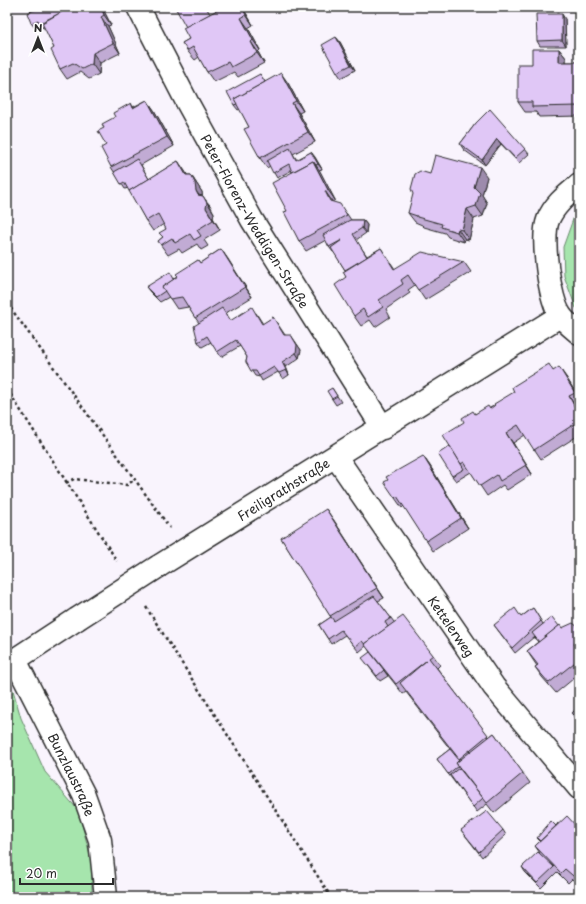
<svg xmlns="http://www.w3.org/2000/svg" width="586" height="904" viewBox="0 0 586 904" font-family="'Playpen Sans',sans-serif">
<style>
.green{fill:#a6e5ad;stroke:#68886c}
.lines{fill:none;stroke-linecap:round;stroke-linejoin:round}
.street-casing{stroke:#2b2b2b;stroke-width:25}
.path{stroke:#2b2b2b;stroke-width:2.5;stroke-dasharray:3 3;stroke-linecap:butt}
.street{stroke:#fff;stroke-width:22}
.street-bridge-casing{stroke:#2b2b2b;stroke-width:25;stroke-linecap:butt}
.street-bridge{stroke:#fff;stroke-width:22}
.wall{fill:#c1abd4;stroke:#2b2b2b}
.shaded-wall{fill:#9d8bac;stroke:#2b2b2b}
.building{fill:#e0c7f6;stroke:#2b2b2b}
.labels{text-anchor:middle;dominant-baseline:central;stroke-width:3;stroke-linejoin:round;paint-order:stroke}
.street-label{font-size:13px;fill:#2b2b2b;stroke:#fff}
</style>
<rect width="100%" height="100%" fill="#f9f4fd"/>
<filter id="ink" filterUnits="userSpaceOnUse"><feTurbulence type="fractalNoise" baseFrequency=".025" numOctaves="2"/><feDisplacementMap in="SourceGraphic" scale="8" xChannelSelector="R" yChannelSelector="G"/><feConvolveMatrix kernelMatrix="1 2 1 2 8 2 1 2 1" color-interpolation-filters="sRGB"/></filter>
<g filter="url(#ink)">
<g class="green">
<path d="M 579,208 L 579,311 L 576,308 L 564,276 L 563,247 L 576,211 Z"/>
<path d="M 7,690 L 13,690 L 21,718 L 45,772 L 78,810 L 92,862 L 92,897 L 7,897 Z"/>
</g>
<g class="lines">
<g class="street-casing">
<g id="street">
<path id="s1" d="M 138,7 L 187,102 L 252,220 L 383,428"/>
<path d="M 579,185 C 567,195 554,205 548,220 C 541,238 549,300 561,316 C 565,322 573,328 579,333"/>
<path id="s2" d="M 336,457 L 494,687 L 579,788"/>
<path id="s3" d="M 159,566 L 560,316"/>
<path id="s4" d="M 15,660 L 84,795 L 100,840 L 106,897"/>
<path d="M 7,665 L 77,619"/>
</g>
</g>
<g class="path">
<path d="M 7,303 L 170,528"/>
<path d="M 7,389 L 117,561"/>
<path d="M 66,483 L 74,479 L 127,485 L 134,480"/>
<path d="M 146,607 L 331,897"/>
</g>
<use href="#street" class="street"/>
<g class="street-bridge-casing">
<path id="street-bridge" d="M 77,619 L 159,566"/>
</g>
<use href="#street-bridge" class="street-bridge"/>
</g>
<g class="wall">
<path d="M 42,7 L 61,7 L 63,11 L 65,10 L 63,7 L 102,7 L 111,25 L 108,26 L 120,53 L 100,63 L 99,74 L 89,79 L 80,72 L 67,79 L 60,69 L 54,48 L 45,28 L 43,28 L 41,25 L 35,28 L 31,23 Z"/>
<path d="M 223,7 L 242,7 L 246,13 L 253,25 L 248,28 L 260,50 L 258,52 L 264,63 L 238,77 L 234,72 L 214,82 L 207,72 L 199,57 L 195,60 L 189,53 L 182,43 L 189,39 L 186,27 Z"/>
<path d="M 565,19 L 566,46 L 540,46 L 537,41 Z"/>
<path d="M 336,37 L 340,42 L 355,70 L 341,78 L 337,72 Z"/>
<path d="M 559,49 L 566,58 L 566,62 L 579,62 L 579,116 L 539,117 L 536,112 L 525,112 L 518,102 L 532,64 Z"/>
<path d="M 260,74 L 265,82 L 288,83 L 303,111 L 299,113 L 315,142 L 293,154 L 297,160 L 311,152 L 322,169 L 319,170 L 335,200 L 332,202 L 347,214 L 351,220 L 363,220 L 367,225 L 366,233 L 356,240 L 367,256 L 381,248 L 395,269 L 464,262 L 471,272 L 425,300 L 415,285 L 408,290 L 410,293 L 386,309 L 390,317 L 375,327 L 370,320 L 361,326 L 354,316 L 346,277 L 345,270 L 334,252 L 333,252 L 329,247 L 326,240 L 306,251 L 299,241 L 287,211 L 292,172 L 292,170 L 277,178 L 270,166 L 267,168 L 260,158 L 249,127 L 240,109 L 238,110 L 234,105 Z"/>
<path d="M 147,100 L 154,110 L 174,146 L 141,165 L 149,179 L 178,161 L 187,175 L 191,175 L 202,192 L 202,196 L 210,205 L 214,213 L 213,218 L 220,230 L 204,240 L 208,246 L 201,250 L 197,244 L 182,253 L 179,249 L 168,255 L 158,241 L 163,237 L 166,229 L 164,224 L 153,231 L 146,221 L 128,188 L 125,189 L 111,167 L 104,128 L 131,103 L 133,107 Z"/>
<path d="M 476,123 L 525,149 L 529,154 L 519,163 L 501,144 L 485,165 L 464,150 L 460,144 Z"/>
<path d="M 430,174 L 487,177 L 482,195 L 487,203 L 483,216 L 474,219 L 469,240 L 465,239 L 464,242 L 448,237 L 445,233 L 424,227 L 422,225 L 415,222 L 408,213 Z"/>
<path d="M 221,249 L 252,297 L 226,313 L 231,321 L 256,313 L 263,324 L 273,317 L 285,335 L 294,340 L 301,350 L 299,358 L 286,367 L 289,375 L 283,379 L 278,372 L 262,381 L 260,377 L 255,376 L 246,362 L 247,357 L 240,346 L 221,357 L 211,342 L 202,347 L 198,342 L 199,323 L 188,307 L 177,309 L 169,297 L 160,302 L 150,292 L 146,287 L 174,279 L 178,276 L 198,260 L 200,263 Z"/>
<path d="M 554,371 L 566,377 L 579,398 L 579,404 L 576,406 L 579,412 L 579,435 L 541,459 L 525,435 L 513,443 L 532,474 L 507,490 L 503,485 L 487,496 L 471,472 L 456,481 L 452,476 L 450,446 L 475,414 L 490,408 Z"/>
<path d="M 332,388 L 341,402 L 336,405 L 332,399 Z"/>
<path d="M 423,456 L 430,466 L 468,528 L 433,551 L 404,506 L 402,508 L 395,498 Z"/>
<path d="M 333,519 L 384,598 L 378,601 L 394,622 L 433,655 L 440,665 L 437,668 L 489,737 L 494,733 L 530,783 L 494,813 L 487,804 L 477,812 L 452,779 L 437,759 L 450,749 L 406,692 L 403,694 L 379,664 L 388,676 L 380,681 L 366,663 L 370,652 L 366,646 L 359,652 L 345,635 L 331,644 L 319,625 L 331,617 L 281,538 Z"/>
<path d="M 533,608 L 543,624 L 562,628 L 579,628 L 579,674 L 556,693 L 542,677 L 535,667 L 537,666 L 527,651 L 538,642 L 534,637 L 515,653 L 494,625 L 521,617 Z"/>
<path d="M 579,706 L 579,722 L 572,713 Z"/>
<path d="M 556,826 L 579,829 L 579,885 L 572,879 L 568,883 L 557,872 L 541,888 L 525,872 L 522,867 L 540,853 L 535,846 L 540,841 L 537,838 Z"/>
<path d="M 461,830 L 503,830 L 506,835 L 482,857 Z"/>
</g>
<g class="shaded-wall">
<path d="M 101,7 L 102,7 L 111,25 L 104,15 Z"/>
<path d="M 242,7 L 246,13 L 253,25 L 246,15 Z"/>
<path d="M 562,14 L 565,19 L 566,46 L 562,40 Z"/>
<path d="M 101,17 L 108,26 L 120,53 L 113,43 Z"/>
<path d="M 241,18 L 248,28 L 260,50 L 253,40 Z"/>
<path d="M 336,37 L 340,42 L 355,70 L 351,65 Z"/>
<path d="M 251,42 L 258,52 L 264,63 L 257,53 Z"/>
<path d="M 559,49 L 566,58 L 566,72 L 559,62 Z"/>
<path d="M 93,53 L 100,63 L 99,74 L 92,64 Z"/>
<path d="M 281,73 L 288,83 L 303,111 L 296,101 Z"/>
<path d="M 147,100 L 154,110 L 174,146 L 167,137 Z"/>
<path d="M 292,103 L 299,113 L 315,142 L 308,132 Z"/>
<path d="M 497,139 L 501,144 L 485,165 L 482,160 Z"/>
<path d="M 311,152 L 315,157 L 322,169 L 318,164 Z"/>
<path d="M 178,161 L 185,171 L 193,185 L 186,175 Z"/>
<path d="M 313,161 L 320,171 L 335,200 L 328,190 Z"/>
<path d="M 480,167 L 487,177 L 482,195 L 487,203 L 483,216 L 476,206 L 474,187 Z"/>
<path d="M 191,175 L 202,192 L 203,201 L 196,191 Z"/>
<path d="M 325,191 L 332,201 L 337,211 L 330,201 Z"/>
<path d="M 203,196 L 214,213 L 213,218 L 220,230 L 206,208 Z"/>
<path d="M 467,209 L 474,219 L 469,240 L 462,230 Z"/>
<path d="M 363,220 L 367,225 L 366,233 L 362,228 Z"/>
<path d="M 458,229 L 465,239 L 464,242 L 457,232 Z"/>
<path d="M 221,249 L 228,259 L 252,297 L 245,287 Z"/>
<path d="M 291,335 L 301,350 L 299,358 L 296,353 Z"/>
<path d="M 282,362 L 286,367 L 289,375 L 286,370 Z"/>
<path d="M 559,367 L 566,377 L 579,398 L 575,393 Z"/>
<path d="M 569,396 L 579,412 L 579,415 Z"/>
<path d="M 506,433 L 513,443 L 532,474 L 526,465 Z"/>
<path d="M 423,456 L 430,466 L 468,528 L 461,518 Z"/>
<path d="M 326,509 L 333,519 L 384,598 L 377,588 Z"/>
</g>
<g class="building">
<path d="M 42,7 L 60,7 L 62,12 L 40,23 L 38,20 L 31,23 L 27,13 Z"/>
<path d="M 63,7 L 101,7 L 104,15 L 101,17 L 113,43 L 93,53 L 92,64 L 82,69 L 73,63 L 60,69 L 51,50 L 54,48 L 42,23 L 65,10 Z"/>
<path d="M 180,7 L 206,7 L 210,14 L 186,27 L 176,9 Z"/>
<path d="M 223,7 L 242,7 L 246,15 L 241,18 L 253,40 L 251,42 L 257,53 L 231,67 L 228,62 L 207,72 L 193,47 L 188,50 L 182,43 L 189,39 L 183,28 Z"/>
<path d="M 536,14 L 562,14 L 562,40 L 537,41 Z"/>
<path d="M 336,37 L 351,65 L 337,72 L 322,45 Z"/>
<path d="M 532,49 L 559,49 L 559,62 L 579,62 L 579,106 L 532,107 L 532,102 L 518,102 L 518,64 L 532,64 Z"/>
<path d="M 281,73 L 296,101 L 292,103 L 308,132 L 260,158 L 244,129 L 249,127 L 234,99 Z"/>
<path d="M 260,74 L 265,82 L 234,99 L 237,104 L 234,105 L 227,92 Z"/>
<path d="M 147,100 L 167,137 L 111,167 L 101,148 L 106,145 L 98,131 L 104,128 L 102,124 L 115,117 L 113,113 L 131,103 L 133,108 Z"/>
<path d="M 490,109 L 525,149 L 515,158 L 497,139 L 482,160 L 460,144 L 476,123 Z"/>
<path d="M 290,148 L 296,160 L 311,152 L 318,164 L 316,165 L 313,161 L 292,172 L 289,164 L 273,173 L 267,161 Z"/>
<path d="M 435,155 L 480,167 L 474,187 L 480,193 L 476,206 L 467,209 L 462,230 L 458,229 L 457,232 L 441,227 L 442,224 L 417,217 L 417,216 L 408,213 L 413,194 L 411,189 L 415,174 L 420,171 L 430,174 Z"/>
<path d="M 137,159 L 149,179 L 129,191 L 124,182 L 121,184 L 114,172 Z"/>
<path d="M 178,161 L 186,175 L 191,175 L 195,183 L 196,191 L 198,195 L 203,196 L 207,203 L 206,208 L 213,220 L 197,230 L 201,236 L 194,240 L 190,234 L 175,243 L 172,238 L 161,245 L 158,241 L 163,237 L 159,233 L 166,229 L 158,214 L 146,221 L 129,191 Z"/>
<path d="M 313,161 L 328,190 L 325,191 L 330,201 L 340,204 L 347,215 L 299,241 L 284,212 L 287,211 L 272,183 Z"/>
<path d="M 350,220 L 363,220 L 362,228 L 353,234 L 367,257 L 345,270 L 331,248 L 342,240 L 329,247 L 323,235 Z"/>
<path d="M 381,248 L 394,269 L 422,252 L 464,262 L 418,290 L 408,275 L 401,280 L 403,284 L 379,300 L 383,307 L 368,317 L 363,309 L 354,316 L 335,285 L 346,277 L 343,272 Z"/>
<path d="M 221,249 L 245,287 L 195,318 L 182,297 L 170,299 L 162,287 L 178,276 L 176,274 L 198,260 L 200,263 Z"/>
<path d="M 170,272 L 174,279 L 162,287 L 165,291 L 156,297 L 146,287 Z"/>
<path d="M 252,307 L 262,324 L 273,317 L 284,335 L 291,335 L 297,345 L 296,353 L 282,362 L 286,370 L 279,373 L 274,367 L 259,376 L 256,371 L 251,371 L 246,362 L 247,357 L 236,340 L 217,352 L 207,336 L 198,342 L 194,326 L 222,308 L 230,321 Z"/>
<path d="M 549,364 L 553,371 L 559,367 L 575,393 L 569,396 L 579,415 L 579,421 L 534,450 L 518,425 L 506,433 L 526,465 L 500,481 L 497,475 L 480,486 L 464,462 L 461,464 L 443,435 L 464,422 L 462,418 L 473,411 L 475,414 L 488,406 L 490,409 L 495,405 L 494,404 L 514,392 L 512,387 Z"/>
<path d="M 332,388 L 337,396 L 332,399 L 327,391 Z"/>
<path d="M 450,446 L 464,469 L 452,476 L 438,454 Z"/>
<path d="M 423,456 L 461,518 L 426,541 L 397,496 L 395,498 L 384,482 L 388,480 L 386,477 Z"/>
<path d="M 326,509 L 377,588 L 330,616 L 281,538 Z"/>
<path d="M 374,596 L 391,618 L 385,622 L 388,627 L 364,644 L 368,648 L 362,641 L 355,647 L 341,630 L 328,639 L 319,625 L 331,617 L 334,621 Z"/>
<path d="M 515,608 L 521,617 L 533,608 L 541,621 L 512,648 L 494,625 Z"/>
<path d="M 403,616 L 433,655 L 429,658 L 488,735 L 459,759 L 400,683 L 427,660 L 396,684 L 364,644 Z"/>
<path d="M 552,617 L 559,626 L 539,642 L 532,633 Z"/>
<path d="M 573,623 L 579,628 L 579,640 L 574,644 L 579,649 L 579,659 L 549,683 L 535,667 L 538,665 L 527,651 L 560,625 L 562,628 Z"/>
<path d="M 370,652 L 384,670 L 377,676 L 362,658 Z"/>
<path d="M 579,706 L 579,721 L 572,713 Z"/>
<path d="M 494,733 L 523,773 L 487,803 L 456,763 Z"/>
<path d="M 450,749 L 459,760 L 456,763 L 458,766 L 448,774 L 437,759 Z"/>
<path d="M 459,768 L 483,798 L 473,807 L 450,775 Z"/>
<path d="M 487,811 L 503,830 L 479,852 L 461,830 Z"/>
<path d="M 567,816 L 579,829 L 579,881 L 565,869 L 561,873 L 535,846 Z"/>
<path d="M 551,821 L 556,826 L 558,823 L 558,824 L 540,841 L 537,838 Z"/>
<path d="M 538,852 L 554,867 L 537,883 L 522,867 Z"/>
</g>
</g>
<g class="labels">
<g class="street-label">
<text stroke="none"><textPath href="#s1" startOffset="244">Peter-Florenz-Weddigen-Straße</textPath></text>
<text stroke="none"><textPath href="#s3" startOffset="146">Freiligrathstraße</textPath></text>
<text stroke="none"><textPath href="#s2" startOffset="205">Kettelerweg</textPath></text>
<text stroke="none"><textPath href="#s4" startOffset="128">Bunzlaustraße</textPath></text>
</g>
</g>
<rect width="586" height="904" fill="none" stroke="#fff" stroke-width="24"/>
<rect x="12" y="12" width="562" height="880" fill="none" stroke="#2b2b2b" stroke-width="1.5" filter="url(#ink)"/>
<g transform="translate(38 38)" stroke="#ffffff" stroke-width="3" paint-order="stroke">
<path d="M0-3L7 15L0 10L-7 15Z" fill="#2b2b2b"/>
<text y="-6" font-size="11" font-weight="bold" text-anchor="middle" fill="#2b2b2b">N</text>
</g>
<path d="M20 878v6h93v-6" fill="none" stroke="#2b2b2b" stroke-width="2"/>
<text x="26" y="878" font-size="12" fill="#2b2b2b" stroke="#ffffff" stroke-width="3" paint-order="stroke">20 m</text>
</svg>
